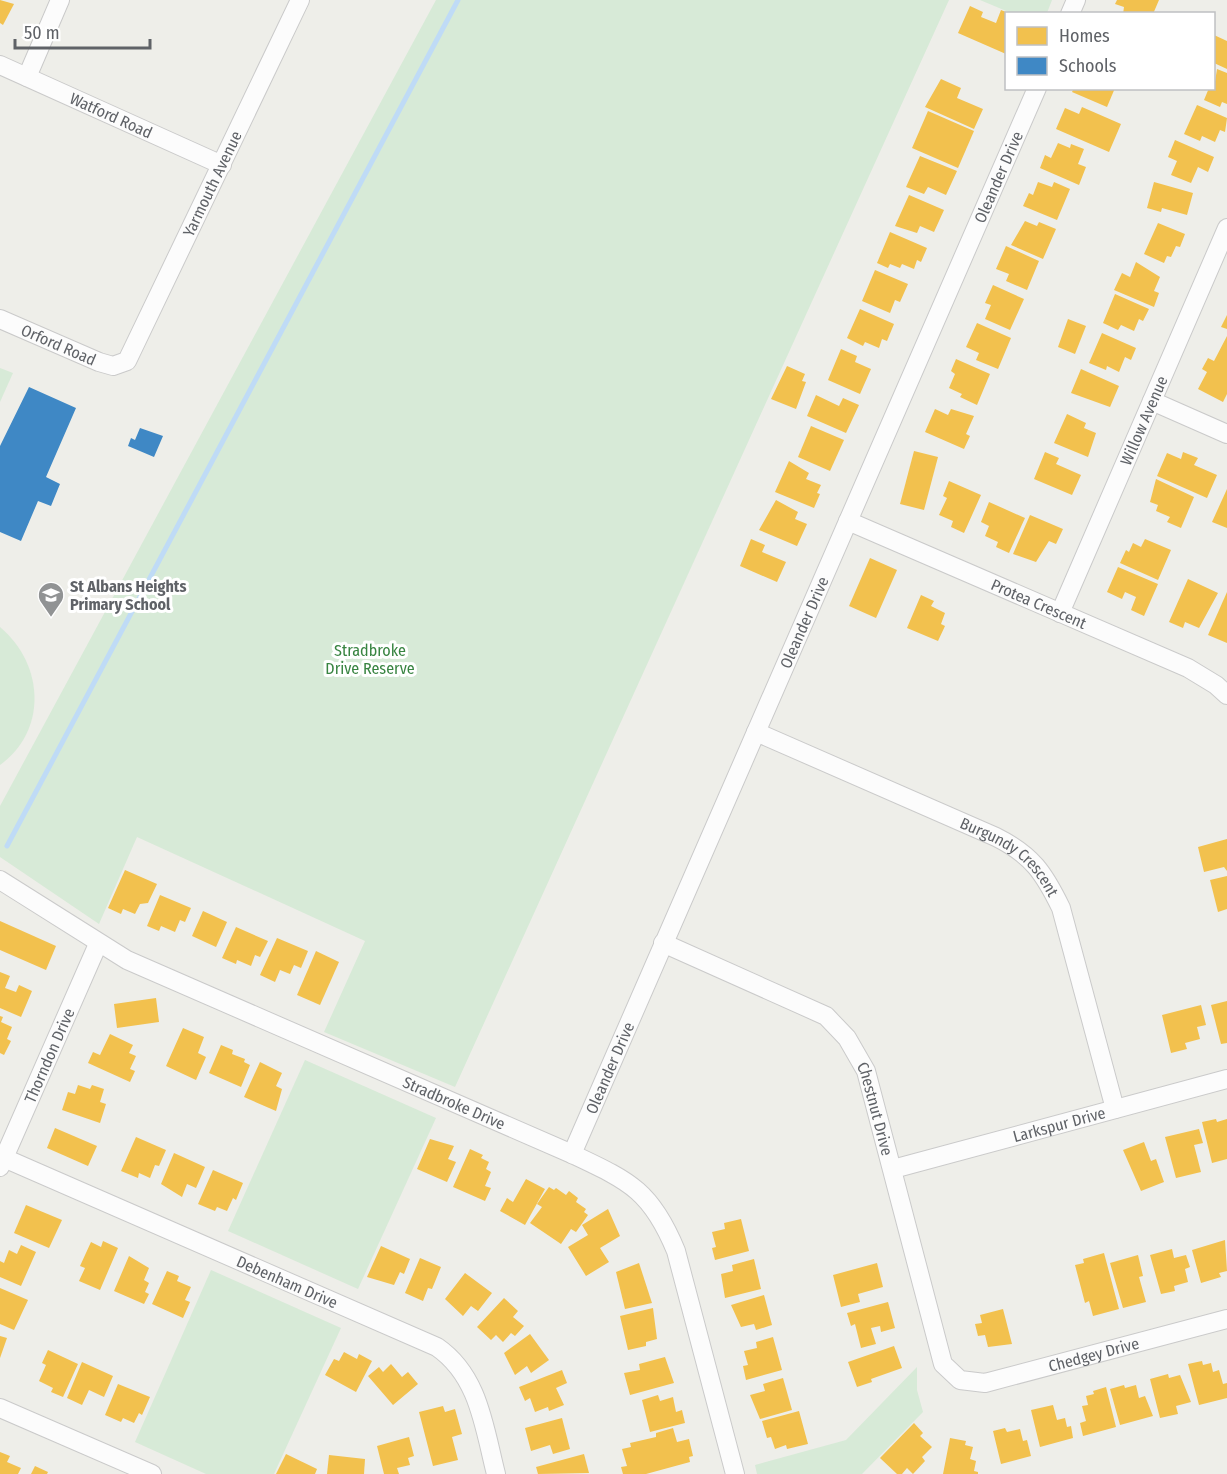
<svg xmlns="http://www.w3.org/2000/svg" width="1227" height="1474" viewBox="0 0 1227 1474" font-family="'Fira Sans Condensed',sans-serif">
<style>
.green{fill:#d7ead7}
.homes{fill:#f2c14e}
.schools{fill:#3f88c5}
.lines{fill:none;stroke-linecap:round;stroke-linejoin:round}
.stream{stroke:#bfdbf6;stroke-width:5}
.minor-casing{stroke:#cacaca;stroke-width:20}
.minor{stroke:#fcfcfc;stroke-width:18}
.labels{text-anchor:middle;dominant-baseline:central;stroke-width:6;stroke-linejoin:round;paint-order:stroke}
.street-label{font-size:16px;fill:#5f6267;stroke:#fff}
.poi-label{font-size:16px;font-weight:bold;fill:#5f6267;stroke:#fff;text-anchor:start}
.park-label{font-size:16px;fill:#388441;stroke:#fff}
</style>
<rect width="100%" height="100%" fill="#eeeee9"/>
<g class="green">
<path d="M 436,0 L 949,0 L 455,1087 L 324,1032 L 365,941 L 137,837 L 99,924 L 0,857 L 0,806 Z"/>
<path d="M 980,0 L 1052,0 L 1047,13 L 1011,13 Z"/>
<path d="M 0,368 L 13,373 L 0,402 Z"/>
<path d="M 0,627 C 44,664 48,730 0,765 Z"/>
<path d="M 305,1060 L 436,1118 L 358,1289 L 228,1231 Z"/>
<path d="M 211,1270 L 341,1328 L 274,1474 L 206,1474 L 135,1442 Z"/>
<path d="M 917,1367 L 917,1390 L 923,1412 L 862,1474 L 757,1474 L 755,1465 L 846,1440 Z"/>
</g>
<g class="homes">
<path d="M 0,0 L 14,4 L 3,25 L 0,23 Z"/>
<path d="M 1117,0 L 1159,0 L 1153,14 L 1123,14 L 1124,7 L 1115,4 Z"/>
<path d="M 970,6 L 983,12 L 981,17 L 996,23 L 1001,10 L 1006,12 L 1006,54 L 958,33 Z"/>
<path d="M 1214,35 L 1227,41 L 1227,69 L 1214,63 Z"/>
<path d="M 1217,69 L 1227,73 L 1227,104 L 1222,102 L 1220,107 L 1204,100 L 1209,88 L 1214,88 Z"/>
<path d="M 941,79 L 961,88 L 957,98 L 983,109 L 974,129 L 925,107 Z"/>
<path d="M 1074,88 L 1115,88 L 1107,107 L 1072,92 Z"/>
<path d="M 1197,105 L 1227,118 L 1225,132 L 1220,130 L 1215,142 L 1202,136 L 1200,141 L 1184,134 Z"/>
<path d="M 1082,107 L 1121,124 L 1109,152 L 1056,129 L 1065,108 L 1079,114 Z"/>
<path d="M 928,111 L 974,131 L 958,168 L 912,148 Z"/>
<path d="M 1175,140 L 1214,157 L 1208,172 L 1198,167 L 1191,183 L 1171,175 L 1177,161 L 1168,157 Z"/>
<path d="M 1058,143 L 1070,148 L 1071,144 L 1084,149 L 1078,164 L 1086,167 L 1079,185 L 1040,168 L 1045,155 L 1051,158 Z"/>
<path d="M 920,156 L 957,171 L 946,195 L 928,187 L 924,194 L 906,187 Z"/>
<path d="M 1038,182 L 1052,187 L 1054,182 L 1070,189 L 1057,220 L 1023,206 L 1029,193 L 1033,195 Z"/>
<path d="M 1154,182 L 1193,193 L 1187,215 L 1162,208 L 1161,212 L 1147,208 Z"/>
<path d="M 909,195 L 944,210 L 934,232 L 920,226 L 917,233 L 895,226 Z"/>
<path d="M 1025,221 L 1037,226 L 1039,222 L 1056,229 L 1043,259 L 1011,245 Z"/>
<path d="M 1158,223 L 1185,234 L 1180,247 L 1176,246 L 1171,257 L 1167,256 L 1164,263 L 1144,254 Z"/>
<path d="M 890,232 L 927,248 L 921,262 L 917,260 L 914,269 L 902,264 L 900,268 L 890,264 L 888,268 L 877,263 Z"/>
<path d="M 1006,246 L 1039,261 L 1027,290 L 1006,281 L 1009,274 L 996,269 Z"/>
<path d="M 1136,262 L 1160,277 L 1154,291 L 1159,293 L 1154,307 L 1114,290 L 1122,273 L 1130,277 Z"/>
<path d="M 875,270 L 908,284 L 900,302 L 895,300 L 890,313 L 862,301 Z"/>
<path d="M 993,285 L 1024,299 L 1010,330 L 985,319 L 991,305 L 985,303 Z"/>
<path d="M 1115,294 L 1149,309 L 1143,321 L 1139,319 L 1134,331 L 1121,325 L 1118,330 L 1103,323 Z"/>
<path d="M 860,309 L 894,324 L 887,341 L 882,339 L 879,348 L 865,342 L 863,346 L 847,338 Z"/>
<path d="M 1227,315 L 1227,329 L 1221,327 Z"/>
<path d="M 1068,319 L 1086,326 L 1075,354 L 1058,347 Z"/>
<path d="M 977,323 L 1011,338 L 998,369 L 976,360 L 979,353 L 966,347 Z"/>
<path d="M 1102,333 L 1136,348 L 1131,360 L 1125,357 L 1119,372 L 1107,366 L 1106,370 L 1089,363 Z"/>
<path d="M 1227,336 L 1227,394 L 1223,402 L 1198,389 L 1207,372 L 1202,369 L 1208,358 L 1214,361 Z"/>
<path d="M 841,349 L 857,356 L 855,362 L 871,369 L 860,394 L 828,380 Z"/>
<path d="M 956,359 L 990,374 L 977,405 L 960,397 L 962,394 L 949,388 L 955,374 L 951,371 Z"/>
<path d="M 787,366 L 805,374 L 802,381 L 806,382 L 796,409 L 771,399 Z"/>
<path d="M 1081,369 L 1119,386 L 1110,407 L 1071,393 Z"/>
<path d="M 816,395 L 839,406 L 843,398 L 859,405 L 846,433 L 807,416 Z"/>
<path d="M 935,409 L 948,415 L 951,409 L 974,416 L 966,434 L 970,436 L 964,449 L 925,432 Z"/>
<path d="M 1067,414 L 1086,423 L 1084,428 L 1096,433 L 1088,457 L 1054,443 Z"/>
<path d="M 811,426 L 844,440 L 830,471 L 798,457 Z"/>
<path d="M 914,451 L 938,457 L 924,510 L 900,504 Z"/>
<path d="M 1045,452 L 1059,458 L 1056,464 L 1081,475 L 1072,495 L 1034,479 Z"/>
<path d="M 1183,452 L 1198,458 L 1194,465 L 1217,475 L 1207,498 L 1157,476 L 1167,453 L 1181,459 Z"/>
<path d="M 789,461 L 809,473 L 806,479 L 821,485 L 817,493 L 820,494 L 814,508 L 775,492 Z"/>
<path d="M 1156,479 L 1194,497 L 1181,528 L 1167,522 L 1170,517 L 1156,511 L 1158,505 L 1150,502 Z"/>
<path d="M 949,481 L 981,495 L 964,533 L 951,527 L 953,521 L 939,515 L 947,498 L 943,496 Z"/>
<path d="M 1227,489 L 1227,528 L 1212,522 Z"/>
<path d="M 776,500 L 798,512 L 795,519 L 807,524 L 797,546 L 759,530 Z"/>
<path d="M 989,502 L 1025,518 L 1009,553 L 996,547 L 998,542 L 985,536 L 989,526 L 981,522 Z"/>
<path d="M 1030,515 L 1063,529 L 1056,544 L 1049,541 L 1036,562 L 1013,554 Z"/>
<path d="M 751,539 L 765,545 L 762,552 L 786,562 L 777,582 L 740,566 Z"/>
<path d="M 1145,539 L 1171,550 L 1158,580 L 1120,563 L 1126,550 L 1129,552 L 1133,543 L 1141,547 Z"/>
<path d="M 870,558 L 897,570 L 876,618 L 849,606 Z"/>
<path d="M 1118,567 L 1158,584 L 1144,616 L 1131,610 L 1136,597 L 1125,592 L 1122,599 L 1107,592 Z"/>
<path d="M 1188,579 L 1218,593 L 1199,628 L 1185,622 L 1183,628 L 1169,622 Z"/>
<path d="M 1227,592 L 1227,643 L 1208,635 Z"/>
<path d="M 921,595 L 934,601 L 931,606 L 945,613 L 941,624 L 945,626 L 938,641 L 907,628 Z"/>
<path d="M 1227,839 L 1227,871 L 1224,867 L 1204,872 L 1198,847 Z"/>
<path d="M 125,870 L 157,884 L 148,903 L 140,904 L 135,914 L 123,909 L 121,914 L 108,908 Z"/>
<path d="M 1227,876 L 1227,909 L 1218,912 L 1210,880 Z"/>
<path d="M 160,895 L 191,908 L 185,922 L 180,920 L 175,932 L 161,926 L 159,931 L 147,926 Z"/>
<path d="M 203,911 L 227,922 L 216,947 L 192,936 Z"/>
<path d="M 0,921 L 56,946 L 46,970 L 0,950 Z"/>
<path d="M 236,927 L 268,941 L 260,957 L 255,955 L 251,966 L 237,960 L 236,964 L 222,958 Z"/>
<path d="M 277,938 L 308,951 L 301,968 L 294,965 L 290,974 L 280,970 L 275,982 L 260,975 Z"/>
<path d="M 316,951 L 339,962 L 320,1005 L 297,995 Z"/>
<path d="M 0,972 L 10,976 L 5,988 L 16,992 L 19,985 L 32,991 L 21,1017 L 0,1008 Z"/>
<path d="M 156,998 L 159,1022 L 117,1028 L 114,1004 Z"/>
<path d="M 1227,1001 L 1227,1043 L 1221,1044 L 1211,1005 Z"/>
<path d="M 1201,1005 L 1206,1025 L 1197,1027 L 1200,1039 L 1185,1043 L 1187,1049 L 1171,1053 L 1162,1015 Z"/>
<path d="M 0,1016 L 3,1017 L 1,1022 L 12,1027 L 7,1039 L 11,1041 L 4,1055 L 0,1053 Z"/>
<path d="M 183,1028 L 204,1037 L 198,1053 L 206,1057 L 196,1080 L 166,1066 Z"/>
<path d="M 110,1034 L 133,1045 L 129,1053 L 136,1056 L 130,1069 L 135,1071 L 130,1082 L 88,1063 L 93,1052 L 100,1055 Z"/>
<path d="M 221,1045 L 233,1050 L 232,1054 L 245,1059 L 244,1062 L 250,1065 L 241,1087 L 209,1073 Z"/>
<path d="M 260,1062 L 282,1073 L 276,1086 L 282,1089 L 276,1111 L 244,1097 Z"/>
<path d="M 78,1085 L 90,1089 L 92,1085 L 104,1089 L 100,1102 L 106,1104 L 100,1123 L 62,1110 L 68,1092 L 75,1094 Z"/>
<path d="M 1216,1119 L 1217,1122 L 1227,1119 L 1227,1159 L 1212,1163 L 1202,1122 Z"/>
<path d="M 55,1128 L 97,1146 L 88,1166 L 47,1148 Z"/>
<path d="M 1199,1129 L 1203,1143 L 1194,1145 L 1201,1172 L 1176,1178 L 1165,1137 Z"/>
<path d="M 136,1137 L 166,1150 L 159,1166 L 155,1165 L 150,1178 L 139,1173 L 138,1178 L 121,1171 Z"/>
<path d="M 430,1139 L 454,1146 L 448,1159 L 456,1162 L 447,1182 L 417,1169 Z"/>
<path d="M 1144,1142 L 1151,1161 L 1156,1159 L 1164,1182 L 1141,1191 L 1123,1150 Z"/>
<path d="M 470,1149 L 483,1155 L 481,1158 L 489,1162 L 486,1169 L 491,1172 L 485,1186 L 491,1188 L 485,1201 L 453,1187 Z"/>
<path d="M 174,1153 L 205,1167 L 196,1188 L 187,1184 L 182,1197 L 161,1184 Z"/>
<path d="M 213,1170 L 243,1183 L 236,1200 L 233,1198 L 227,1211 L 217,1207 L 215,1211 L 198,1204 Z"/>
<path d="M 526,1179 L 545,1189 L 525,1225 L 500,1211 L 507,1198 L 513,1202 Z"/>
<path d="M 549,1187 L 554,1190 L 556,1188 L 566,1195 L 569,1191 L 578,1198 L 576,1202 L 586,1209 L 584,1212 L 588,1215 L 576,1232 L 571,1229 L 561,1244 L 530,1223 L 542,1207 L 537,1204 Z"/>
<path d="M 26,1205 L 62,1220 L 49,1248 L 14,1233 Z"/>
<path d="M 608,1209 L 620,1236 L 600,1248 L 609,1262 L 586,1276 L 568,1247 L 588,1235 L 582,1225 Z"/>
<path d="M 741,1219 L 749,1251 L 715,1260 L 712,1248 L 716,1247 L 712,1232 L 725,1229 L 724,1223 Z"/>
<path d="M 1225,1240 L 1227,1271 L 1219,1273 L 1221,1277 L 1201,1283 L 1192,1250 Z"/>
<path d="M 103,1241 L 118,1248 L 100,1290 L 79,1281 L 85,1268 L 80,1266 L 91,1242 L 101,1247 Z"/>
<path d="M 21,1245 L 36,1252 L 21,1286 L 0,1277 L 0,1261 L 4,1263 L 9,1250 L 17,1254 Z"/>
<path d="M 381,1246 L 410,1259 L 404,1274 L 400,1272 L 394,1285 L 367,1277 Z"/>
<path d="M 1172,1249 L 1174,1258 L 1186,1255 L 1190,1267 L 1185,1269 L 1188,1282 L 1174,1286 L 1175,1291 L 1161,1294 L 1150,1255 Z"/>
<path d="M 1104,1253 L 1119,1309 L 1093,1316 L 1089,1301 L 1085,1303 L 1075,1265 L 1084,1263 L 1083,1259 Z"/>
<path d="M 1138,1255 L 1143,1276 L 1139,1277 L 1146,1302 L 1123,1308 L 1110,1263 Z"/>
<path d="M 129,1256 L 149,1268 L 144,1280 L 149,1283 L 145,1292 L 149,1294 L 144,1304 L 114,1291 Z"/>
<path d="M 420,1258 L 441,1267 L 432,1289 L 428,1288 L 423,1301 L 405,1293 Z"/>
<path d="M 754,1259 L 761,1289 L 725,1298 L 721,1274 L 733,1271 L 732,1265 Z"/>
<path d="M 639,1263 L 652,1303 L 625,1309 L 616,1272 Z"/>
<path d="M 877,1263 L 883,1287 L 858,1294 L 860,1302 L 841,1307 L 833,1275 Z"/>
<path d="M 167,1271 L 179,1276 L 177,1281 L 191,1287 L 185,1300 L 190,1302 L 183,1318 L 152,1304 Z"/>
<path d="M 465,1273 L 492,1293 L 478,1311 L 471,1306 L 463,1316 L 445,1299 Z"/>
<path d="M 0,1288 L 28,1300 L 14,1330 L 0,1324 Z"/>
<path d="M 764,1295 L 772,1325 L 756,1330 L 754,1324 L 741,1327 L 731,1305 Z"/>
<path d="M 504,1298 L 518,1311 L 513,1317 L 524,1326 L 515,1336 L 511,1333 L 503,1342 L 496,1335 L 491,1340 L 477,1327 Z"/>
<path d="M 888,1302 L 895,1328 L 881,1332 L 880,1326 L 871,1328 L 876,1344 L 861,1348 L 855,1324 L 851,1326 L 847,1313 Z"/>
<path d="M 653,1308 L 657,1339 L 646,1342 L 646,1346 L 628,1350 L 620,1316 Z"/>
<path d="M 1003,1309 L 1012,1344 L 988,1347 L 985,1335 L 978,1336 L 975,1324 L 982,1323 L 980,1315 Z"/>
<path d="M 530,1334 L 549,1360 L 531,1373 L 527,1366 L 515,1375 L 504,1353 Z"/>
<path d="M 0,1336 L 7,1338 L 0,1358 Z"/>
<path d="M 773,1337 L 782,1370 L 746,1380 L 743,1366 L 748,1365 L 744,1351 L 757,1348 L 756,1342 Z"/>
<path d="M 894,1346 L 902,1368 L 871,1379 L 872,1382 L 857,1387 L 848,1362 Z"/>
<path d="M 48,1350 L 78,1364 L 63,1397 L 51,1392 L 53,1388 L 39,1381 L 46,1365 L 42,1363 Z"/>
<path d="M 344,1352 L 357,1359 L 359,1354 L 372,1361 L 356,1392 L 325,1375 L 334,1359 L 339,1361 Z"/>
<path d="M 665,1357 L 674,1383 L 630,1395 L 624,1373 L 640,1370 L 639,1364 Z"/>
<path d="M 1202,1361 L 1203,1365 L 1211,1363 L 1213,1372 L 1219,1370 L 1223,1384 L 1227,1383 L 1227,1398 L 1199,1405 L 1188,1364 Z"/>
<path d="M 82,1362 L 113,1376 L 104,1397 L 89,1390 L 82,1405 L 67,1398 Z"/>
<path d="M 391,1364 L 402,1377 L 408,1372 L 418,1384 L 393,1405 L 368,1376 L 379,1367 L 383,1372 Z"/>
<path d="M 562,1370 L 567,1383 L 556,1388 L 564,1405 L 549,1411 L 548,1407 L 535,1412 L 530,1398 L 525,1401 L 519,1387 Z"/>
<path d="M 1168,1374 L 1169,1378 L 1180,1375 L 1191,1402 L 1176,1406 L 1178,1414 L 1160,1418 L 1150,1379 Z"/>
<path d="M 783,1378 L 792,1410 L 760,1419 L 750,1395 L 765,1391 L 763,1384 Z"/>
<path d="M 118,1384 L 150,1397 L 142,1415 L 139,1413 L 134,1423 L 123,1418 L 121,1422 L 105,1415 Z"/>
<path d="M 1124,1385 L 1125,1388 L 1136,1385 L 1139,1398 L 1145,1396 L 1153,1416 L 1120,1425 L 1110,1389 Z"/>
<path d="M 1106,1387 L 1116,1427 L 1083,1436 L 1080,1423 L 1086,1421 L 1082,1406 L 1088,1405 L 1086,1396 L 1094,1394 L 1093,1391 Z"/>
<path d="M 658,1395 L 660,1401 L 673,1397 L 676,1412 L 682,1410 L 685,1423 L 650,1432 L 642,1400 Z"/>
<path d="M 1053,1405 L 1057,1420 L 1065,1418 L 1067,1427 L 1071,1426 L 1073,1438 L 1040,1447 L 1031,1410 Z"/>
<path d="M 443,1406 L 445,1412 L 455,1409 L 462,1434 L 452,1437 L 458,1460 L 433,1466 L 419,1412 Z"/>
<path d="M 799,1411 L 808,1444 L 787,1449 L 786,1445 L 775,1449 L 771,1437 L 767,1438 L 762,1421 Z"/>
<path d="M 562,1418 L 570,1449 L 553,1454 L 550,1445 L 531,1451 L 525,1428 Z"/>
<path d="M 914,1423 L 923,1433 L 920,1436 L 932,1447 L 922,1457 L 925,1461 L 913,1474 L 907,1468 L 902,1474 L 897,1474 L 880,1458 Z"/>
<path d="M 673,1428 L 677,1442 L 689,1439 L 693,1456 L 689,1457 L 690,1462 L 646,1474 L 623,1474 L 621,1467 L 627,1466 L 622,1449 L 631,1447 L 630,1443 L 656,1437 L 656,1433 Z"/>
<path d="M 1005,1428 L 1007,1432 L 1020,1429 L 1023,1441 L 1027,1440 L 1031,1456 L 1001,1464 L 993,1431 Z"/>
<path d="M 409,1437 L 414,1456 L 408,1458 L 410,1465 L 397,1468 L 399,1474 L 384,1474 L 377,1446 Z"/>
<path d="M 950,1438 L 966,1441 L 965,1445 L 973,1447 L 970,1459 L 976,1461 L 974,1471 L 978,1472 L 978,1474 L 943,1474 Z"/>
<path d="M 0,1452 L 10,1456 L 7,1462 L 21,1468 L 18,1474 L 0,1474 Z"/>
<path d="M 286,1454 L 317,1469 L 315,1474 L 276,1474 Z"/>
<path d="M 584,1454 L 589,1473 L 538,1474 L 536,1467 Z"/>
<path d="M 329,1455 L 365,1459 L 364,1474 L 327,1474 Z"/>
<path d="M 35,1466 L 48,1472 L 47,1474 L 31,1474 Z"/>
</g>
<g class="schools">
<path d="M 29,387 L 76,408 L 46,477 L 60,484 L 51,506 L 38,501 L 21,541 L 0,532 L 0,446 Z"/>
<path d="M 140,428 L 163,436 L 154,457 L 128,446 L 131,438 L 135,440 Z"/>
</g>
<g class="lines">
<path class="stream" d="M 7,846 L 458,0"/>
<g class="minor-casing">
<g id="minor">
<path d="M 1070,14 L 1076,0"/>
<path id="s1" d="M 0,65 L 222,165"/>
<path d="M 27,77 L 60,0"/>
<path id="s2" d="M 0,319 L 99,362 L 113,366 L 127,361 L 300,0"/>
<path d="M 1152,401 L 1227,434"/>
<path id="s3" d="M 848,521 L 1188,668 L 1216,685 L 1227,695"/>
<path id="s4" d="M 1060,613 L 1227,228"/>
<path id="s5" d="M 756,732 L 996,837 C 1032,855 1044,873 1061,908 L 1115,1109"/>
<path id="s6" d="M 0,880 L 127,960 L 572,1154 C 629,1181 651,1190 676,1251 L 735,1474"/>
<path id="s7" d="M 663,943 L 826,1016 L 847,1038 L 866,1071 L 943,1364 L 960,1380 L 985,1383 L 1227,1319"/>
<path id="s8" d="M 572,1154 L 1037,88"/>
<path id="s9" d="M 4,1158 L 437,1347 C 479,1376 484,1427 496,1474"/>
<path id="s10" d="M 0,1167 L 98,944"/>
<path id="s11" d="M 893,1169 L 1227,1079"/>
<path d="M 0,1408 L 152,1474"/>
</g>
</g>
<use href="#minor" class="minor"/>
</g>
<defs>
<g id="school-pin" transform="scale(1.35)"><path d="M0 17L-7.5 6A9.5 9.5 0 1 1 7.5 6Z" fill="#919394" stroke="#fff"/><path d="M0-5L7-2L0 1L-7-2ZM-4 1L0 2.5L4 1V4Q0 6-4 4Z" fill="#fff"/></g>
</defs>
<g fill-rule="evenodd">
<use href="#school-pin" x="51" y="595"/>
</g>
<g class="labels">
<g class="street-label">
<text stroke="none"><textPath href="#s1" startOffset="122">Watford Road</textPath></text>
<text stroke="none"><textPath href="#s8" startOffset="1066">Oleander Drive</textPath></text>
<text stroke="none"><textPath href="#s2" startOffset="334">Yarmouth Avenue</textPath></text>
<text stroke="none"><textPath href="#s2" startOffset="64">Orford Road</textPath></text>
<text stroke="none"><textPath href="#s4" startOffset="210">Willow Avenue</textPath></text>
<text stroke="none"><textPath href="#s3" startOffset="208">Protea Crescent</textPath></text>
<text stroke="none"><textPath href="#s8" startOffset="580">Oleander Drive</textPath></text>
<text stroke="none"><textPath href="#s5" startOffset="285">Burgundy Crescent</textPath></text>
<text stroke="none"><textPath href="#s10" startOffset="122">Thorndon Drive</textPath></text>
<text stroke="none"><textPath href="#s8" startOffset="94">Oleander Drive</textPath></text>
<text stroke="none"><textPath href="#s6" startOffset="507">Stradbroke Drive</textPath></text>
<text stroke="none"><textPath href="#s7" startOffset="286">Chestnut Drive</textPath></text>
<text stroke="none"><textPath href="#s11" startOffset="172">Larkspur Drive</textPath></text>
<text stroke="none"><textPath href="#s9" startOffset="309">Debenham Drive</textPath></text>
<text stroke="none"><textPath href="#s7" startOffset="711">Chedgey Drive</textPath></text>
</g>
<g class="poi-label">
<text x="70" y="586">St Albans Heights<tspan x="70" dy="18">Primary School</tspan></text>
</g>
<g class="park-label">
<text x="370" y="650">Stradbroke<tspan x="370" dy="18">Drive Reserve</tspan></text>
</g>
</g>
<rect x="1005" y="12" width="210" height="78" fill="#ffffff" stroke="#bfc0c2" stroke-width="1.5"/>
<rect x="1017" y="27" width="30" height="18" fill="#f2c14e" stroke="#bfc0c2" stroke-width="1.5"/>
<text x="1059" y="42" font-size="18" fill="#5f6267">Homes</text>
<rect x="1017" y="57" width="30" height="18" fill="#3f88c5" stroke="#bfc0c2" stroke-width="1.5"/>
<text x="1059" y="72" font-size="18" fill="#5f6267">Schools</text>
<path d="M15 39v9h135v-9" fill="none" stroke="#5f6267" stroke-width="3"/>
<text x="24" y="39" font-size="18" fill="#5f6267" stroke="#ffffff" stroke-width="4.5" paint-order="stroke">50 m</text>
</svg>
